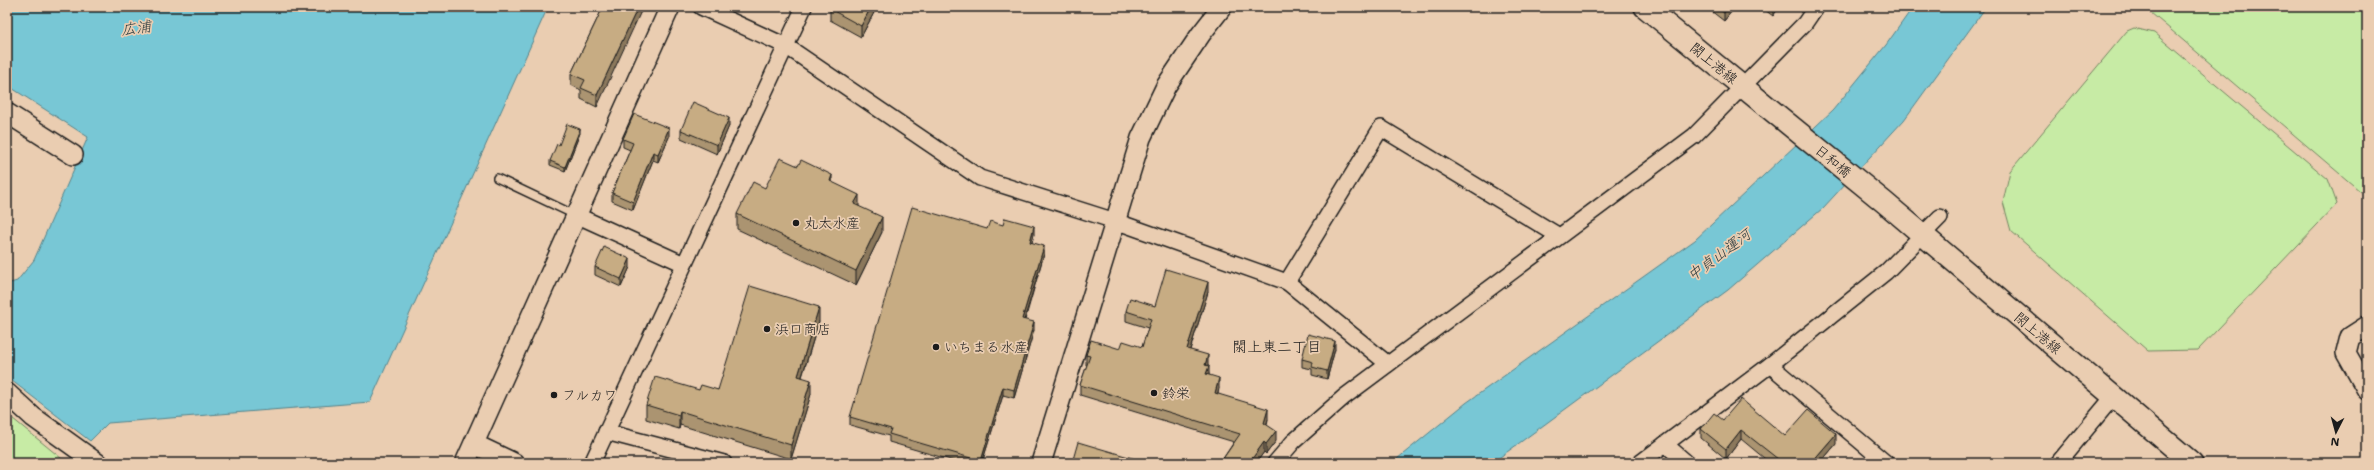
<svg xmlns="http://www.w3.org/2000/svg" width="2374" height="470" viewBox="0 0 2374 470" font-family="'Shantell Sans','Klee One',sans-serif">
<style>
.green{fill:#c7eba5;stroke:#728460}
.water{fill:#78c7d5;stroke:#53838b}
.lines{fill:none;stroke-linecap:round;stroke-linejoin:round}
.service-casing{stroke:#1c1c1c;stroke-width:10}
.minor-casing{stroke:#1c1c1c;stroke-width:18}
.tertiary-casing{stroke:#1c1c1c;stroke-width:22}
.secondary-casing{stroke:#1c1c1c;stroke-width:24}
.service{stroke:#eacdb1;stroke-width:7}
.minor{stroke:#eacdb1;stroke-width:15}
.tertiary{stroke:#eacdb1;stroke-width:19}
.secondary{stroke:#eacdb1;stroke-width:21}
.wall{fill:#ab9471;stroke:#1c1c1c}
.shaded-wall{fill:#8b785c;stroke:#1c1c1c}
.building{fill:#c7ac83;stroke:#1c1c1c}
.poi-dot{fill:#1c1c1c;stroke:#eacdb1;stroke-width:1.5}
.labels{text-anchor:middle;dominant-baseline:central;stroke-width:3.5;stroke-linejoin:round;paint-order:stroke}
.street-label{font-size:14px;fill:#1c1c1c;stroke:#eacdb1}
.poi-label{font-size:14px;fill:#1c1c1c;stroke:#eacdb1;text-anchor:start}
.water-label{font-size:15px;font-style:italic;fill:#2e3e41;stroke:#eacdb1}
.neighbourhood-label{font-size:15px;fill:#1c1c1c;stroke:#eacdb1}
</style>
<rect width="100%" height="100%" fill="#eacdb1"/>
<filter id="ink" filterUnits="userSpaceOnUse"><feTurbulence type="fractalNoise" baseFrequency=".025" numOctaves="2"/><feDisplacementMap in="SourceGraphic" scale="8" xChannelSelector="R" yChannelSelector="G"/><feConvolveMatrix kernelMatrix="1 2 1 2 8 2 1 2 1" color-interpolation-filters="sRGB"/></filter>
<g filter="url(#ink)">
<g class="green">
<path d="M 2144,7 L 2367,7 L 2367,197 Z"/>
<path d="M 2134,28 L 2154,33 L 2328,179 L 2337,204 L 2198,350 L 2148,351 L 2011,231 L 2003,202 L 2010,171 L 2127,31 Z"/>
<path d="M 7,414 L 67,463 L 7,463 Z"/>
</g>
<g class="water">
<path d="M 7,7 L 548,7 L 370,402 L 108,423 L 90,441 L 7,377 L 7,284 L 17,281 L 34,260 L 88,137 L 7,85 Z"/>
<path d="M 1913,7 L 1986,7 L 1904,120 L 1823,208 L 1728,290 L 1492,463 L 1392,463 L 1466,403 L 1695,240 L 1833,110 L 1886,45 Z"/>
</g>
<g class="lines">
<g class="service-casing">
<path id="service" d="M 497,178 L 575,215"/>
</g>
<g class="minor-casing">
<g id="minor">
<path d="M 701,7 L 786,46 L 980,178 L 1115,221 L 1287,282 L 1388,364"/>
<path d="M 576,215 L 684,264"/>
<path d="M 1287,282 L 1381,128 L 1559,236"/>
<path d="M 1770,365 L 1886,463"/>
<path d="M 606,432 L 724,463"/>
<path d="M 1665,444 L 1687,463"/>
<path d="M 592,463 L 804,7"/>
<path d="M 1275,463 L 1293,442 L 1344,397 L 1694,136 L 1805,23 L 1816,7"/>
<path d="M 1640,463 L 1770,365 L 1886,272 L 1940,217"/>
<path d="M 2058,463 L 2113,397"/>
</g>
</g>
<g class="tertiary-casing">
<g id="tertiary">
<path d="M 7,113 L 73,155"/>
<path d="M 2367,326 L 2350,337 L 2346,353 L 2367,390"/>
<path d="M 7,393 L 33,417 L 97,463"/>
<path d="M 474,444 L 514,463"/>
<path d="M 465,463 L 670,7"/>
<path d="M 1041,463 L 1141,138 L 1166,86 L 1201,34 L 1222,7"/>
</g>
</g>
<g class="secondary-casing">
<path id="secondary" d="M 1645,7 L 1884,202 L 2192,463"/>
</g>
<use href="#service" class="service"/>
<use href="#minor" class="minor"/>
<use href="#tertiary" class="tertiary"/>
<use href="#secondary" class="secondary"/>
</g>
<g class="wall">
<path d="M 603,7 L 597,107 L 581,99 L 581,90 L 571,85 L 571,74 Z"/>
<path d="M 767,7 L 773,7 L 772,9 Z"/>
<path d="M 831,7 L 877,7 L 861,37 L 830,20 L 830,9 Z"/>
<path d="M 1706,7 L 1735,7 L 1724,21 Z"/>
<path d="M 1761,7 L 1779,7 L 1773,16 Z"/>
<path d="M 729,126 L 717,154 L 681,138 L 681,130 Z"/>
<path d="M 580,133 L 565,171 L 550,165 L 550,161 L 559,145 Z"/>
<path d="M 669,137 L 658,162 L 653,160 L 633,210 L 612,201 L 612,193 L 630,150 L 623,147 L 623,139 Z"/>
<path d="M 832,182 L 859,206 L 882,232 L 856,285 L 737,229 L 737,214 L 765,188 Z"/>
<path d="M 987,229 L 1034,234 L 1032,242 L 1044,254 L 1025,320 L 1034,330 L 1014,398 L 1003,395 L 982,463 L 961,463 L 889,442 L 889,436 L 850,425 L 850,417 Z"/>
<path d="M 595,267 L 630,267 L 621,287 L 595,275 Z"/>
<path d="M 1208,292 L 1190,350 L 1208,366 L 1209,375 L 1219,388 L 1218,394 L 1268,419 L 1267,425 L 1276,441 L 1266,454 L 1264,452 L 1256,463 L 1220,463 L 1234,442 L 1080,395 L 1080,385 L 1087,365 L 1086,365 L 1086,355 L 1120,349 L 1142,347 L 1148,328 L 1126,321 L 1126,311 L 1155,306 Z"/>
<path d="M 819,321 L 802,377 L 811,394 L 791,459 L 680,425 L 679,429 L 646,419 L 646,405 L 699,390 L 718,390 Z"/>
<path d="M 1335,349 L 1327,379 L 1312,375 L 1312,369 L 1302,367 L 1302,359 Z"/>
<path d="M 1723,420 L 1785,436 L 1836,444 L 1820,463 L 1770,463 L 1741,439 L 1726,459 L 1701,438 L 1701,429 Z"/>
</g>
<g class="shaded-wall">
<path d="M 638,7 L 643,7 L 597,107 L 597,95 Z"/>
<path d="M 871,7 L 877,7 L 861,37 L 861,26 Z"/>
<path d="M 1728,7 L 1735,7 L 1724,21 L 1724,13 Z"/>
<path d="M 1773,7 L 1779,7 L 1773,16 Z"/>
<path d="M 729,118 L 729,126 L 717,154 L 717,145 Z"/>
<path d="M 669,128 L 669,137 L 658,162 L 658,154 Z"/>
<path d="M 580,129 L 580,133 L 565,171 L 565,167 Z"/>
<path d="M 653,152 L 653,160 L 633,210 L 633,202 Z"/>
<path d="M 832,175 L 832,189 L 830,181 Z"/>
<path d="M 859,195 L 859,209 L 854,204 Z"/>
<path d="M 882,217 L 882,232 L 856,285 L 856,271 Z"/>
<path d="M 1034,226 L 1034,234 L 1030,250 L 1030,242 Z"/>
<path d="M 1044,246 L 1044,254 L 1022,327 L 1022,319 Z"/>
<path d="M 630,259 L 630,267 L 621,287 L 621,279 Z"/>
<path d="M 1208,282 L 1208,292 L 1187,359 L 1187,349 Z"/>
<path d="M 819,307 L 819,321 L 798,389 L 798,376 Z"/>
<path d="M 1034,322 L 1034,330 L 1014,398 L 1014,390 Z"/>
<path d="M 1335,341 L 1335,349 L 1327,379 L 1327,371 Z"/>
<path d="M 1208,355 L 1208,366 L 1205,375 L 1205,365 Z"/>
<path d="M 1209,366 L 1209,376 L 1206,374 Z"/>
<path d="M 1219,378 L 1219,388 L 1215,403 L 1215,393 Z"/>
<path d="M 811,380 L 811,394 L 791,459 L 791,445 Z"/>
<path d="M 1003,387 L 1003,395 L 982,463 L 981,463 L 981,461 Z"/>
<path d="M 1268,409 L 1268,419 L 1264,433 L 1264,423 Z"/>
<path d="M 680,411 L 680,425 L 679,429 L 679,415 Z"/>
<path d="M 1741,430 L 1741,439 L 1726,459 L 1726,449 Z"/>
<path d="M 1276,431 L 1276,441 L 1266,454 L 1266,444 Z"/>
<path d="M 1836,434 L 1836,444 L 1820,463 L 1811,463 Z"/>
<path d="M 1264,442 L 1264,452 L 1256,463 L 1249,463 Z"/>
</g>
<g class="building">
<path d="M 603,7 L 607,7 L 611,9 L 611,7 L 638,7 L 597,95 L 581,88 L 585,80 L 571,74 Z"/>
<path d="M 831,7 L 871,7 L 861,26 L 830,9 Z"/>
<path d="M 1716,7 L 1728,7 L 1724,13 Z"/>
<path d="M 693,102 L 729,118 L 717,145 L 681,130 Z"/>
<path d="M 634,114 L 669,128 L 658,154 L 653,152 L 633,202 L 612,193 L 633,143 L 623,139 Z"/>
<path d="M 567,124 L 580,129 L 565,167 L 550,161 L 557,144 L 559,145 Z"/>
<path d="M 780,158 L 798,166 L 801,160 L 832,175 L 830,181 L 859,195 L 854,204 L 882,217 L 856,271 L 737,214 L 753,182 L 765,188 Z"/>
<path d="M 912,207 L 987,229 L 990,221 L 1003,225 L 1005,218 L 1034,226 L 1030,242 L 1044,246 L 1022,319 L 1034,322 L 1014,390 L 1003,387 L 981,461 L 889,434 L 891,429 L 850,417 Z"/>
<path d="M 604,247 L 630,259 L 621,279 L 595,267 Z"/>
<path d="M 1166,269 L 1208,282 L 1187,349 L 1208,355 L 1205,365 L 1209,366 L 1206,374 L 1219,378 L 1215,393 L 1268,409 L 1264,423 L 1276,431 L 1266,444 L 1264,442 L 1249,463 L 1220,463 L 1240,434 L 1080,385 L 1090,356 L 1086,355 L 1091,340 L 1120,349 L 1123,341 L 1142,347 L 1151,319 L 1126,311 L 1130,298 L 1155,306 Z"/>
<path d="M 750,286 L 819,307 L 798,376 L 811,380 L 791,445 L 680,411 L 679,415 L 646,405 L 655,377 L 699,390 L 701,385 L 718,390 Z"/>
<path d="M 1308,334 L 1335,341 L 1327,371 L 1312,367 L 1313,362 L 1302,359 Z"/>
<path d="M 1741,399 L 1785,436 L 1808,410 L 1836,434 L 1811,463 L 1783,463 L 1741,430 L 1726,449 L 1701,429 L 1714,413 L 1723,420 Z"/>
<path d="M 1078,442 L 1149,463 L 1072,463 Z"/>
</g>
</g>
<g class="poi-dot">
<circle cx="796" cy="223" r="4"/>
<circle cx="767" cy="329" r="4"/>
<circle cx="936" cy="347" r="4"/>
<circle cx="1154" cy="393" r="4"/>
<circle cx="554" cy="395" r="4"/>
</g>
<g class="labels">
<g class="street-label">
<text transform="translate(1714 63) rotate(39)">閖上港線</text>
<text transform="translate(1833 161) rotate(40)">日和橋</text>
<text transform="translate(2038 333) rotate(40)">閖上港線</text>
</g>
<g class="poi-label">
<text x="804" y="223">丸太水産</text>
<text x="775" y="329">浜口商店</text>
<text x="944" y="347">いちまる水産</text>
<text x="1162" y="393">鈴栄</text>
<text x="562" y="395">フルカワ</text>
</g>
<g class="water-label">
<text transform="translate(136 28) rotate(-8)">広浦</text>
<text transform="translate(1719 255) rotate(-37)">中貞山運河</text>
</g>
<g class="neighbourhood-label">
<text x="1277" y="347">閖上東二丁目</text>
</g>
</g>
<rect width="2374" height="470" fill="none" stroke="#eacdb1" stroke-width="24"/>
<rect x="12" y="12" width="2350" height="446" fill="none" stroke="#1c1c1c" stroke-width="1.5" filter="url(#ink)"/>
<g transform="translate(2336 432) rotate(186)" stroke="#eacdb1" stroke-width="3" paint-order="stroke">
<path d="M0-3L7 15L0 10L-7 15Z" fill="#1c1c1c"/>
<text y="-6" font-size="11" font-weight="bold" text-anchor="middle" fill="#1c1c1c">N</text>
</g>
</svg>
